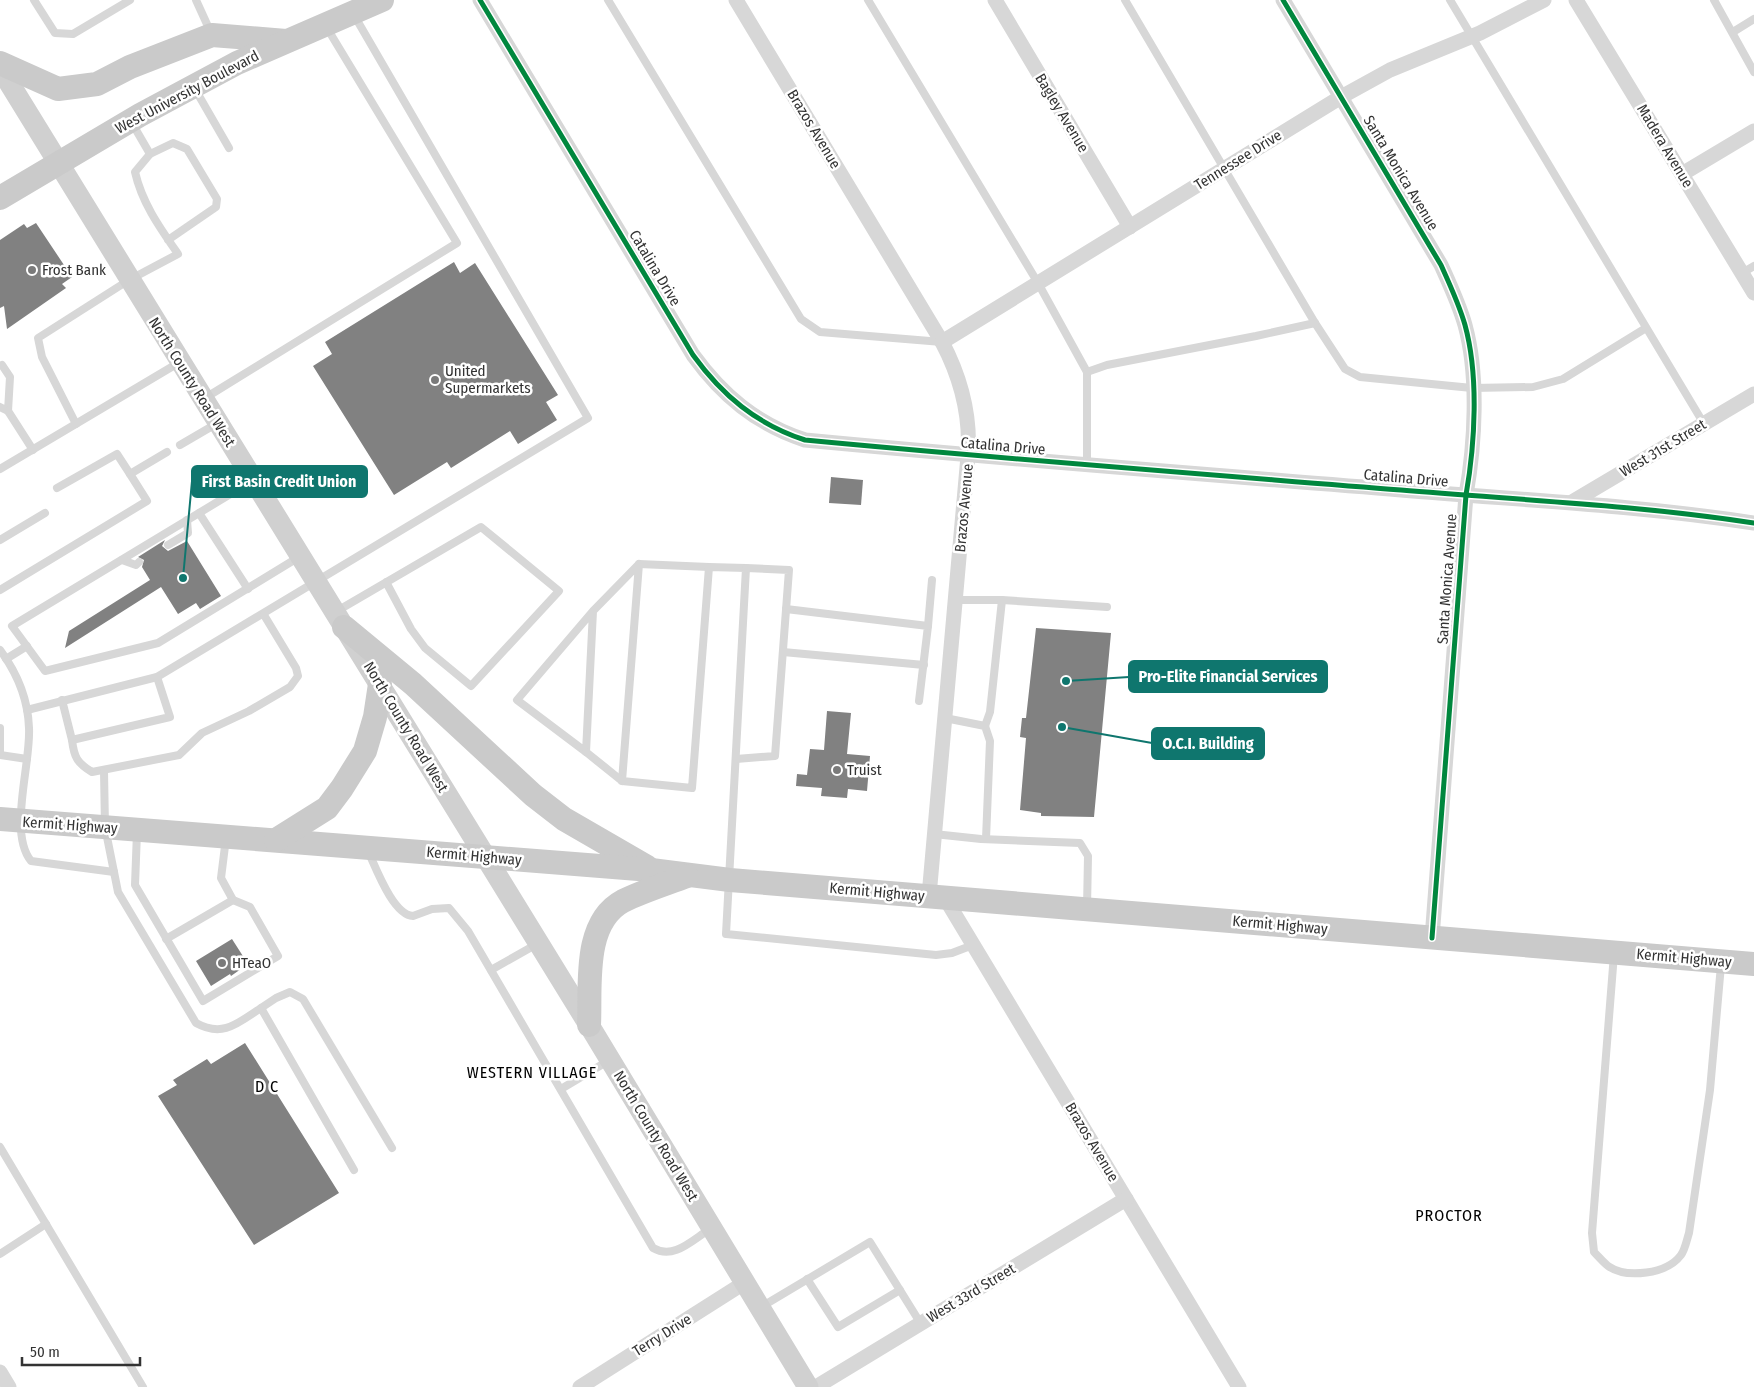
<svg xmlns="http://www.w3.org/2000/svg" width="1754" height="1387" viewBox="0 0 1754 1387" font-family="'Fira Sans Condensed',sans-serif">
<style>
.building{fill:#818181}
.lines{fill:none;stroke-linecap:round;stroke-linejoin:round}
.service{stroke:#d7d7d7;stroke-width:8}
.minor{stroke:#d7d7d7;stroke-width:15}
.secondary{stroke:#d0d0d0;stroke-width:21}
.primary{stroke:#cacaca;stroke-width:24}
.cycleway-casing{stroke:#fff;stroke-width:8}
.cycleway{stroke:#00873e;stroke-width:5}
.poi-dot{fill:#7a7a7a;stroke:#fff;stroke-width:2}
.labels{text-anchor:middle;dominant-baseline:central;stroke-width:5;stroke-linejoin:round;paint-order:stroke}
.street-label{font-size:15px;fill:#333;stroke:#fff}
.poi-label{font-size:15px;fill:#333;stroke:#fff;text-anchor:start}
.neighbourhood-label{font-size:16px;letter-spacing:1px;fill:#000;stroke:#fff}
.leader{fill:none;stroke:#0f766e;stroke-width:2}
.callout-dot{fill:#0f766e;stroke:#fff;stroke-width:2}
.callout{fill:#0f766e;stroke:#0f766e;stroke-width:2}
.callout-label{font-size:16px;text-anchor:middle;font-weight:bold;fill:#fff}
</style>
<rect width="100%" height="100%" fill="#fff"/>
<g class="building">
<path d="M 36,223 L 72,277 L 62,284 L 66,288 L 7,329 L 4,306 L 0,308 L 0,240 L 24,224 L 27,228 Z"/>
<path d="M 454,262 L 460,273 L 475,263 L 558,395 L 546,402 L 557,420 L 518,444 L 510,431 L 451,468 L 447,462 L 394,495 L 313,366 L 332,354 L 325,342 Z"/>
<path d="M 831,477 L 863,480 L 861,505 L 829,503 Z"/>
<path d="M 165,540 L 162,546 L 168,551 L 187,541 L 221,596 L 200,609 L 196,603 L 178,614 L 161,587 L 65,648 L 69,631 L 150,580 L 142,567 L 144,560 L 138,557 Z"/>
<path d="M 1036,628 L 1111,633 L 1094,817 L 1041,816 L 1041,813 L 1020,810 L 1026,738 L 1020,737 L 1022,718 L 1026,718 Z"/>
<path d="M 827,711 L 851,713 L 847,754 L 870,756 L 867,791 L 848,789 L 847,798 L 821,796 L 822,788 L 796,786 L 797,774 L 807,775 L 810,749 L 824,750 Z"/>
<path d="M 232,939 L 248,964 L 231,976 L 230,974 L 211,986 L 196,961 Z"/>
<path d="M 245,1043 L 339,1193 L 254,1245 L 158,1096 L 177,1085 L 173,1080 L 207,1059 L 211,1064 Z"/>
</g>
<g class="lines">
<g class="service">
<path d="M 34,0 L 55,33 L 73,34 L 130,0"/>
<path d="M 196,0 L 211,33"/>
<path d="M 608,0 L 801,319 L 820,332 L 942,342"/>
<path d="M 868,0 L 1038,283 L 1087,372 L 1087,465"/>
<path d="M 1125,0 L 1315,323 L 1345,369 L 1360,377 L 1472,388 L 1533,387 L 1563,379 L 1646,328"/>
<path d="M 1450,0 L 1704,424"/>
<path d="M 1714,0 L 1754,72"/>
<path d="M 1733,32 L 1754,19"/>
<path d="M 195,89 L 229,148"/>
<path d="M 132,123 L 150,154"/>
<path d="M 1742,273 L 1754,266"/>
<path d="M 1087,372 L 1107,365 L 1256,336 L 1315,323"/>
<path d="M 205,398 L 457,243 L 327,28"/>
<path d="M 0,407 L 8,411 L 10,377 L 2,365"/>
<path d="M 8,411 L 33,450"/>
<path d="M 76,424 L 42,357 L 38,338 L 129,280 L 178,254 C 160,228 142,203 135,172 L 150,154 L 173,143 L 187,149 L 217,199 L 216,207 L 168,240"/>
<path d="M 180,445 L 216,424"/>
<path d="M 0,469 L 180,362"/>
<path d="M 252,481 L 12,626 L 45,671 L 158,643 L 299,557"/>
<path d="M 57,488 L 117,454 L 130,474"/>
<path d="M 199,513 L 248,589"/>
<path d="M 0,540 L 45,513"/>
<path d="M 168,545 L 188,533 L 187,520"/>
<path d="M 122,560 L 136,565 L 139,562"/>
<path d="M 639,564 L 709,567"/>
<path d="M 0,590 L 147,501 L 130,474 L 167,452"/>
<path d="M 955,600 L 1002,600 L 1107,607"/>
<path d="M 786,609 L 928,626 L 919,701"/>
<path d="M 337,611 L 481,527 L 559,591 L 471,686 L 425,648 L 411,629 L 386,582"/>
<path d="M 593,611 L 517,700 L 586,752 L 593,611 L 639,564 L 622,781 L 692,788 L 709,567 L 746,568 L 726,934 L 936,955 L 952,953 L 973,945"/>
<path d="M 928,626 L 932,580"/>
<path d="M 0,650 C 17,673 28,699 29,728 C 31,764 8,833 31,861 L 114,872"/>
<path d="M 783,652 L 924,665"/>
<path d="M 6,659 L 27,646"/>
<path d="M 62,700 L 72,740 L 170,717 L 157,677"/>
<path d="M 27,710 L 157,677 L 588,418 L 354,15"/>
<path d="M 945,718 L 985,726 L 990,741 L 986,839"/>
<path d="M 985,726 L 990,712 L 1002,600"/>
<path d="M 0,728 L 0,754"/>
<path d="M 72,740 C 74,757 77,763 92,772 L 179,755 L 202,733 L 249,711 L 290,687 L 298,676 L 296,668 L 264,615"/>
<path d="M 586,752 L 622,781"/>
<path d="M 0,755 L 27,759"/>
<path d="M 736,759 L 775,756 L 789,570 L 746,568"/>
<path d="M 104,771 L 105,827 L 118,892 L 196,1023 C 223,1038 238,1023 261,1008 L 354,1170"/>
<path d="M 137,832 L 135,885 L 203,1001 L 278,956 L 250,907 L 233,900 L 221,878 L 226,838"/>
<path d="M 934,834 L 981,839 L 1080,843 L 1088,856 L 1087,908"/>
<path d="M 368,851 C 376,868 393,915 413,916 L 432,909 L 449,908 L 468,931 L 653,1248 C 674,1260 692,1240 710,1229"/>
<path d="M 166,939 L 233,900"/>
<path d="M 1614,954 L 1592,1233 L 1594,1252 C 1598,1256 1603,1262 1608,1266 C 1627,1279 1667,1274 1681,1255 C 1685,1250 1687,1239 1689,1233 L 1710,1090 L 1721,965"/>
<path d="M 491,970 L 537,944"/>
<path d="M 261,1008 L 276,998 L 290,992 L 303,999 L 392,1148"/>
<path d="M 561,1089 L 608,1061"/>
<path d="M 0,1147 L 143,1387"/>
<path d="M 0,1254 L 46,1224"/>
<path d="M 807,1279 L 838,1327 L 900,1290"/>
<path d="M 761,1307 L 870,1242 L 921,1324"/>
</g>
<g class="minor">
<path d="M 480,0 L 693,355 C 722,395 756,424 805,440 C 1004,459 1203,474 1401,490 C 1519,500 1637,505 1754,523"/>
<path d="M 736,0 L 942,342 C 961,378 971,414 968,456 L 929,896"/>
<path d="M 995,0 L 1130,227"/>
<path d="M 1283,0 L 1441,265 C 1450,285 1459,304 1465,325 C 1479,376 1475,444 1466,495 L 1432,938"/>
<path d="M 1576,0 L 1754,293"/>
<path d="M 1682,174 L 1754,131"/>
<path d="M 942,342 L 1341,97 L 1390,70 L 1480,33 L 1544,0"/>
<path d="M 1572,502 L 1754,394"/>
<path d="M 945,898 L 1239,1387"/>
<path d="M 0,1372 L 9,1387"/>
<path d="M 580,1387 L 744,1283"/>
<path d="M 816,1387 L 1126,1199"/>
</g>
<path class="secondary" d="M 0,68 L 589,1025 L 808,1387"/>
<g class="primary">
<path d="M 0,63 L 58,89 L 97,84 L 130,67 L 212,35 L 286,41"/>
<path d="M 0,198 L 140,115 L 237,63 L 382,0"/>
<path d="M 344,627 L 413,684 L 533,795 L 564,819 L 647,867"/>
<path d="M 0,819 L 651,870 L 730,880 L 1754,964"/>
<path d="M 276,840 L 327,808 L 342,788 L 365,751 L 375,717 L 380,684"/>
<path d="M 589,1025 C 591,987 582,923 623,901 C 643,891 666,884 687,876"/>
</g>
<g class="cycleway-casing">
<g id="cycleway">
<path d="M 480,0 L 693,355 C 722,395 756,424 805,440 C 1004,459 1203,474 1401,490 C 1519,500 1637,505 1754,523"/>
<path d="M 1283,0 L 1441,265 C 1450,285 1459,304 1465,325 C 1479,376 1475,444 1466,495 L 1432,938"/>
</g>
</g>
<use href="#cycleway" class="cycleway"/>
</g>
<g class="poi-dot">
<circle cx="32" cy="270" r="5"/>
<circle cx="435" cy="380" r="5"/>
<circle cx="837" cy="770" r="5"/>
<circle cx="222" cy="963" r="5"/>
</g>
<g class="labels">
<g class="street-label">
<text transform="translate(187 92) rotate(-28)">West University Boulevard</text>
<text transform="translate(1062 113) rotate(59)">Bagley Avenue</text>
<text transform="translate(814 129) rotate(59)">Brazos Avenue</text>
<text transform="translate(1665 146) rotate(59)">Madera Avenue</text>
<text transform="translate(1238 160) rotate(-32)">Tennessee Drive</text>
<text transform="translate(1401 173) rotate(59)">Santa Monica Avenue</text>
<text transform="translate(655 268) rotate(59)">Catalina Drive</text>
<text transform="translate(192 382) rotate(58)">North County Road West</text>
<text transform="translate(1003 446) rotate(5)">Catalina Drive</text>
<text transform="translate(1663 448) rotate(-31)">West 31st Street</text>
<text transform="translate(1406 478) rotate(5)">Catalina Drive</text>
<text transform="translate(964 508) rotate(-85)">Brazos Avenue</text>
<text transform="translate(1447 579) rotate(-86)">Santa Monica Avenue</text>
<text transform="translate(406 727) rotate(59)">North County Road West</text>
<text transform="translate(70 825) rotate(4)">Kermit Highway</text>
<text transform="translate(474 856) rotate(5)">Kermit Highway</text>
<text transform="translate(877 892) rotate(5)">Kermit Highway</text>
<text transform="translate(1280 925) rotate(5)">Kermit Highway</text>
<text transform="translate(1684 958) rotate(5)">Kermit Highway</text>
<text transform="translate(656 1136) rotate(59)">North County Road West</text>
<text transform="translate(1092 1142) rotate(59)">Brazos Avenue</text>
<text transform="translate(971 1293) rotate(-31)">West 33rd Street</text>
<text transform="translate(662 1335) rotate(-32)">Terry Drive</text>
</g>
<g class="poi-label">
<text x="42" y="270">Frost Bank</text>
<text x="445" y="371">United<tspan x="445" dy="17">Supermarkets</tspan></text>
<text x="847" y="770">Truist</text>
<text x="232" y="963">HTeaO</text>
</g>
<g class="neighbourhood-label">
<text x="532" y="1072">WESTERN VILLAGE</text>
<text x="267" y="1086">D C</text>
<text x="1449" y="1215">PROCTOR</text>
</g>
</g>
<path class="leader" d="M183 578L192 481M1066 681L1129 677M1062 727L1152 743"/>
<g class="callout-dot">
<circle cx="183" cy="578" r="5"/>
<circle cx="1066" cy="681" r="5"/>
<circle cx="1062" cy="727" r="5"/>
</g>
<g class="callout">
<rect x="192" y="466" width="175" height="31" rx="5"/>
<rect x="1129" y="661" width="198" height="31" rx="5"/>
<rect x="1152" y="728" width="112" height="31" rx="5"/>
</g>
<g class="callout-label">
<text x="279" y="487">First Basin Credit Union</text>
<text x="1228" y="682">Pro-Elite Financial Services</text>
<text x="1208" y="749">O.C.I. Building</text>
</g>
<path d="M22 1357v8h118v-8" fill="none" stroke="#333333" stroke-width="2.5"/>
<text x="30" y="1357" font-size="15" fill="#333333" stroke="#ffffff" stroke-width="4" paint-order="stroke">50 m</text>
</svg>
